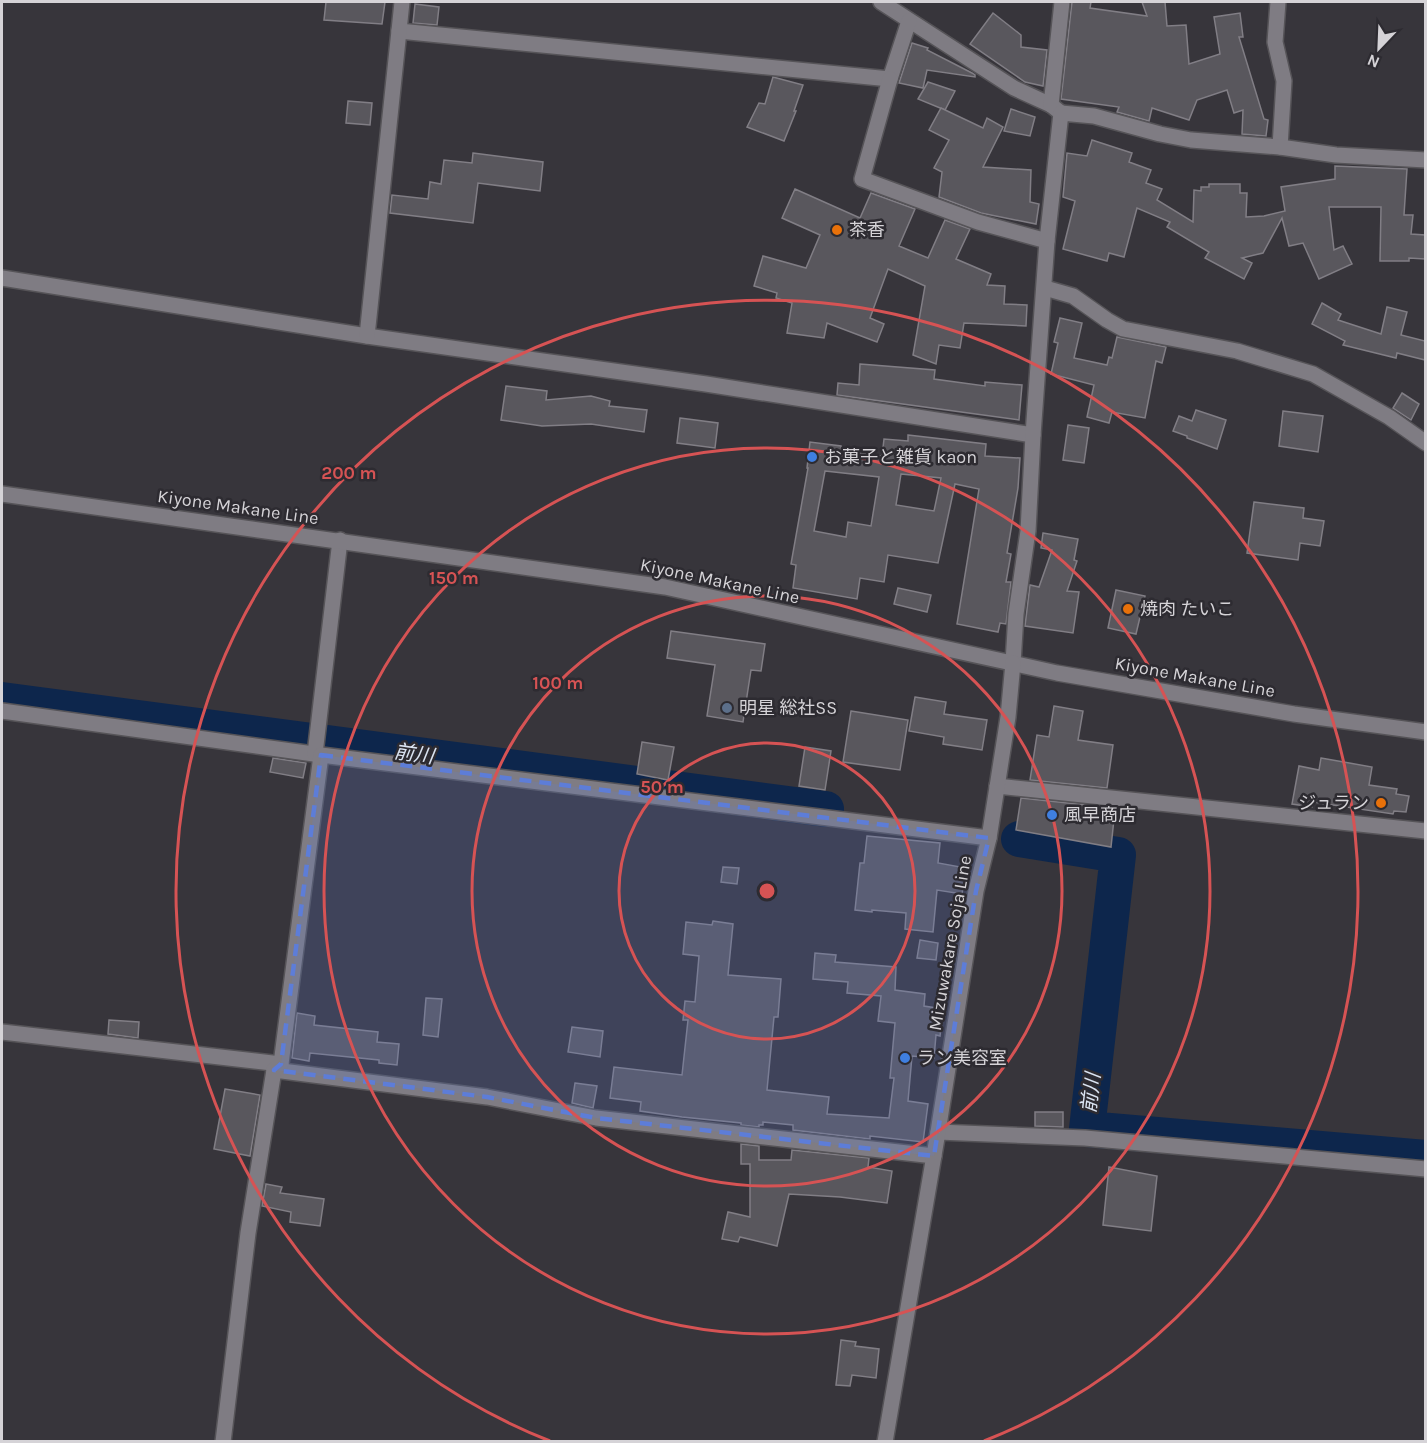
<svg xmlns="http://www.w3.org/2000/svg" width="1427" height="1443" viewBox="0 0 1427 1443" font-family="Karla,'Noto Sans JP',sans-serif">
<style>
.lines{fill:none;stroke-linecap:round;stroke-linejoin:round}
.river{stroke:#0d264c;stroke-width:36}
.building{fill:#59575d;stroke:#817e85;stroke-width:1.5;fill-rule:evenodd}
.street-casing{stroke:#565458;stroke-width:18}
.secondary-casing{stroke:#565458;stroke-width:18}
.street{stroke:#7f7c83;stroke-width:15}
.secondary{stroke:#7f7c83;stroke-width:15}
.marked{fill:#5d7dd8;fill-opacity:0.2;stroke:#5d7dd8;stroke-width:4.5;stroke-dasharray:12 8;stroke-linejoin:round}
.ring{fill:none;stroke:#d65354;stroke-width:3}
.food-dot{fill:#e8710a;stroke:#2d2b31;stroke-width:2}
.shop-dot{fill:#3f7fe0;stroke:#2d2b31;stroke-width:2}
.service-dot{fill:#5c6f8a;stroke:#2d2b31;stroke-width:2}
.labels{text-anchor:middle;dominant-baseline:central;stroke-width:5;stroke-linejoin:round;paint-order:stroke}
.poi-label{font-size:18px;fill:#d5d3d7;stroke:#2d2b31;text-anchor:start}
.street-label{font-size:18px;fill:#d5d3d7;stroke:#2d2b31}
.water-label{font-size:20px;font-style:italic;fill:#dbe4f2;stroke:#2d2b31}
.centre{fill:#d65354;stroke:#2d2b31;stroke-width:3}
.ring-label{font-size:18px;text-anchor:middle;font-weight:bold;fill:#d65354;stroke:#2d2b31;stroke-width:5;stroke-linejoin:round;paint-order:stroke}
</style>
<rect width="100%" height="100%" fill="#37353b"/>
<g class="lines">
<g class="river">
<path d="M 2,700 L 826,809"/>
<path d="M 1019,839 L 1118,855 L 1087,1129 L 1426,1158"/>
</g>
</g>
<g class="building">
<path d="M 326,2 L 385,2 L 382,24 L 324,20 Z"/>
<path d="M 1072,2 L 1091,2 L 1090,8 L 1147,16 L 1142,2 L 1165,2 L 1167,26 L 1186,25 L 1189,64 L 1220,54 L 1214,17 L 1240,13 L 1243,37 L 1239,37 L 1264,119 L 1268,120 L 1266,136 L 1242,134 L 1243,110 L 1234,113 L 1227,90 L 1197,100 L 1189,120 L 1152,108 L 1149,121 L 1117,112 L 1119,107 L 1061,99 Z"/>
<path d="M 415,4 L 439,7 L 437,25 L 413,23 Z"/>
<path d="M 993,13 L 1021,35 L 1021,47 L 1047,50 L 1043,86 L 1025,82 L 970,44 Z"/>
<path d="M 912,43 L 928,48 L 927,50 L 972,73 L 975,75 L 975,77 L 927,70 L 923,88 L 899,83 Z"/>
<path d="M 773,77 L 803,85 L 794,111 L 796,111 L 784,141 L 747,127 L 759,103 L 765,104 Z"/>
<path d="M 928,82 L 955,91 L 945,110 L 918,99 Z"/>
<path d="M 348,101 L 372,103 L 370,125 L 346,123 Z"/>
<path d="M 941,108 L 983,128 L 987,118 L 1003,127 L 983,167 L 1031,170 L 1030,202 L 1039,204 L 1036,224 L 981,213 L 939,197 L 942,172 L 934,168 L 949,140 L 929,130 Z"/>
<path d="M 1011,109 L 1035,117 L 1030,136 L 1004,131 Z"/>
<path d="M 1092,140 L 1132,153 L 1129,162 L 1151,170 L 1146,183 L 1162,189 L 1157,200 L 1193,222 L 1194,190 L 1201,191 L 1201,187 L 1209,187 L 1209,184 L 1240,184 L 1240,193 L 1247,193 L 1246,217 L 1264,216 L 1285,211 L 1281,187 L 1335,179 L 1335,166 L 1407,169 L 1404,215 L 1413,215 L 1411,234 L 1425,235 L 1425,259 L 1409,258 L 1409,261 L 1380,261 L 1381,207 L 1329,207 L 1334,250 L 1343,246 L 1352,264 L 1319,279 L 1303,243 L 1289,246 L 1282,218 L 1263,253 L 1242,258 L 1252,263 L 1244,279 L 1205,258 L 1209,252 L 1167,227 L 1170,222 L 1137,208 L 1124,257 L 1109,253 L 1107,261 L 1063,249 L 1075,201 L 1063,197 L 1067,153 L 1087,156 Z"/>
<path d="M 473,153 L 543,162 L 540,191 L 478,183 L 473,223 L 390,213 L 392,195 L 428,199 L 430,182 L 441,184 L 444,160 L 472,163 Z"/>
<path d="M 795,189 L 860,218 L 871,193 L 915,209 L 899,246 L 928,258 L 945,220 L 970,229 L 956,259 L 991,274 L 987,285 L 1005,286 L 1004,304 L 1027,305 L 1026,326 L 964,323 L 960,348 L 939,345 L 936,364 L 913,355 L 925,286 L 888,269 L 870,318 L 884,324 L 877,342 L 827,323 L 824,338 L 787,333 L 792,303 L 776,298 L 777,293 L 754,286 L 763,256 L 806,268 L 820,235 L 782,218 Z"/>
<path d="M 1322,303 L 1341,314 L 1338,320 L 1381,334 L 1387,307 L 1407,312 L 1401,335 L 1425,341 L 1425,360 L 1397,353 L 1396,358 L 1343,345 L 1345,341 L 1312,324 Z"/>
<path d="M 1060,318 L 1082,323 L 1074,358 L 1107,365 L 1109,357 L 1112,358 L 1117,337 L 1166,347 L 1162,363 L 1156,361 L 1145,418 L 1112,412 L 1109,423 L 1087,417 L 1094,385 L 1051,374 L 1058,343 L 1054,342 Z"/>
<path d="M 860,364 L 935,370 L 934,379 L 985,386 L 985,382 L 1022,385 L 1019,420 L 837,395 L 838,383 L 859,385 Z"/>
<path d="M 506,386 L 547,391 L 546,400 L 591,396 L 610,401 L 609,406 L 647,410 L 644,432 L 591,424 L 542,426 L 501,420 Z"/>
<path d="M 1402,393 L 1419,404 L 1411,420 L 1393,408 Z"/>
<path d="M 1196,410 L 1226,420 L 1217,449 L 1187,438 L 1187,436 L 1173,431 L 1179,416 L 1192,421 Z"/>
<path d="M 1283,411 L 1323,416 L 1318,452 L 1279,446 Z"/>
<path d="M 680,418 L 718,423 L 715,448 L 677,443 Z"/>
<path d="M 1068,425 L 1089,428 L 1084,463 L 1063,460 Z"/>
<path d="M 908,435 L 986,444 L 985,456 L 1020,458 L 1018,488 L 1007,553 L 1011,554 L 1006,582 L 1011,582 L 1006,624 L 1000,623 L 998,632 L 957,624 L 979,489 L 955,484 L 938,563 L 888,555 L 884,582 L 860,578 L 857,599 L 793,588 L 796,565 L 791,564 L 808,468 L 807,468 L 810,442 L 841,446 L 841,451 L 882,456 L 884,439 L 908,441 ZM 825,471 L 879,477 L 871,526 L 848,522 L 846,537 L 814,531 ZM 901,474 L 941,478 L 934,511 L 896,505 Z"/>
<path d="M 1254,502 L 1304,508 L 1303,518 L 1324,521 L 1320,546 L 1300,543 L 1298,560 L 1247,553 Z"/>
<path d="M 1043,533 L 1078,539 L 1074,560 L 1077,561 L 1067,591 L 1079,592 L 1073,633 L 1025,626 L 1030,585 L 1039,587 L 1052,550 L 1041,548 Z"/>
<path d="M 898,588 L 931,595 L 927,612 L 894,604 Z"/>
<path d="M 1116,590 L 1145,596 L 1136,634 L 1108,628 Z"/>
<path d="M 671,631 L 765,644 L 761,671 L 751,670 L 743,722 L 707,716 L 715,665 L 667,658 Z"/>
<path d="M 915,697 L 946,702 L 944,714 L 987,720 L 982,750 L 943,744 L 944,737 L 909,731 Z"/>
<path d="M 1054,706 L 1083,711 L 1078,740 L 1113,745 L 1107,788 L 1030,780 L 1037,735 L 1049,737 Z"/>
<path d="M 851,711 L 908,720 L 900,770 L 843,762 Z"/>
<path d="M 642,742 L 674,747 L 668,780 L 637,774 Z"/>
<path d="M 805,747 L 831,751 L 825,790 L 799,786 Z"/>
<path d="M 273,758 L 306,763 L 303,778 L 270,772 Z"/>
<path d="M 1321,758 L 1372,767 L 1369,785 L 1397,789 L 1396,794 L 1409,796 L 1406,812 L 1394,811 L 1393,814 L 1313,802 L 1312,807 L 1292,804 L 1299,766 L 1319,770 Z"/>
<path d="M 1021,798 L 1105,807 L 1103,818 L 1114,819 L 1111,847 L 1016,830 Z"/>
<path d="M 867,836 L 940,843 L 938,863 L 966,868 L 962,894 L 937,890 L 933,932 L 905,929 L 906,913 L 872,910 L 872,912 L 855,910 L 860,863 L 864,863 Z"/>
<path d="M 723,867 L 739,868 L 737,884 L 721,882 Z"/>
<path d="M 713,921 L 733,924 L 728,975 L 781,979 L 778,1017 L 774,1017 L 767,1090 L 829,1097 L 827,1114 L 889,1118 L 894,1078 L 890,1078 L 895,1023 L 878,1021 L 881,996 L 847,993 L 848,982 L 813,979 L 815,953 L 836,955 L 835,962 L 896,967 L 895,990 L 925,994 L 924,1006 L 943,1009 L 940,1036 L 936,1035 L 934,1058 L 912,1056 L 908,1101 L 928,1104 L 923,1142 L 870,1136 L 870,1139 L 793,1130 L 793,1125 L 763,1122 L 763,1125 L 759,1125 L 759,1127 L 741,1125 L 741,1123 L 682,1117 L 640,1111 L 641,1102 L 610,1098 L 614,1067 L 682,1075 L 688,1020 L 683,1020 L 685,1001 L 695,1002 L 699,956 L 683,954 L 686,922 L 712,925 Z"/>
<path d="M 920,940 L 938,943 L 936,960 L 917,958 Z"/>
<path d="M 426,998 L 442,999 L 438,1037 L 423,1035 Z"/>
<path d="M 297,1013 L 315,1016 L 314,1025 L 378,1032 L 377,1042 L 399,1044 L 397,1065 L 379,1063 L 379,1060 L 310,1053 L 309,1061 L 292,1058 Z"/>
<path d="M 109,1020 L 139,1022 L 138,1038 L 108,1034 Z"/>
<path d="M 572,1027 L 603,1031 L 600,1057 L 568,1052 Z"/>
<path d="M 575,1083 L 597,1086 L 593,1108 L 572,1103 Z"/>
<path d="M 225,1089 L 260,1095 L 250,1156 L 214,1149 Z"/>
<path d="M 1035,1112 L 1063,1112 L 1063,1127 L 1035,1126 Z"/>
<path d="M 741,1144 L 759,1146 L 759,1160 L 791,1160 L 792,1150 L 869,1158 L 868,1167 L 892,1171 L 887,1203 L 840,1197 L 789,1194 L 777,1246 L 740,1237 L 738,1242 L 722,1239 L 728,1212 L 750,1217 L 750,1164 L 741,1164 Z"/>
<path d="M 1109,1167 L 1157,1176 L 1151,1231 L 1103,1225 Z"/>
<path d="M 266,1184 L 282,1187 L 280,1193 L 324,1199 L 320,1226 L 290,1222 L 291,1212 L 262,1206 Z"/>
<path d="M 841,1340 L 856,1342 L 855,1346 L 879,1349 L 876,1378 L 852,1375 L 850,1386 L 836,1385 Z"/>
</g>
<g class="lines">
<g class="street-casing">
<g id="street">
<path d="M 881,2 L 1014,88 L 1051,105 L 1061,113"/>
<path d="M 1278,2 L 1275,42 L 1284,81 L 1280,147"/>
<path d="M 399,31 L 890,79 L 909,21"/>
<path d="M 890,79 L 862,179 L 978,222 L 1047,241"/>
<path d="M 1051,105 L 1062,2"/>
<path d="M 2,278 L 367,336 L 706,384 L 1033,435"/>
<path d="M 1045,288 L 1073,296 L 1107,320 L 1123,329 L 1237,351 L 1313,374 L 1389,417 L 1426,443"/>
<path d="M 367,336 L 402,2"/>
<path d="M 1013,663 L 1016,614 L 1028,531 L 1033,435 L 1047,241 L 1061,113 L 1094,116 L 1160,134 L 1191,140 L 1280,147 L 1336,155 L 1426,160"/>
<path d="M 2,711 L 321,755 L 989,838"/>
<path d="M 315,754 L 340,540"/>
<path d="M 997,786 L 1426,831"/>
<path d="M 2,1032 L 281,1064"/>
<path d="M 274,1070 L 487,1097 L 596,1118 L 934,1156"/>
<path d="M 938,1132 L 1085,1138 L 1426,1169"/>
<path d="M 223,1442 L 248,1233 L 274,1070 L 281,1064 L 321,755"/>
</g>
</g>
<g class="secondary-casing">
<g id="secondary">
<path d="M 2,494 L 665,587 L 1057,673 L 1294,714 L 1426,732"/>
<path d="M 885,1442 L 938,1132 L 976,891 L 989,838 L 1008,717 L 1013,663"/>
</g>
</g>
<use href="#street" class="street"/>
<use href="#secondary" class="secondary"/>
</g>
<path class="marked" d="M 321,755 L 989,838 L 976,891 L 934,1156 L 596,1118 L 487,1097 L 274,1070 L 281,1064 Z"/>
<g class="ring">
<circle cx="767" cy="891" r="148"/>
<circle cx="767" cy="891" r="295"/>
<circle cx="767" cy="891" r="443"/>
<path d="M550 1441A591 591 0 1 1 984 1441"/>
</g>
<g class="food-dot">
<circle cx="837" cy="230" r="6"/>
<circle cx="1128" cy="609" r="6"/>
<circle cx="1381" cy="803" r="6"/>
</g>
<g class="shop-dot">
<circle cx="812" cy="457" r="6"/>
<circle cx="1052" cy="815" r="6"/>
<circle cx="905" cy="1058" r="6"/>
</g>
<circle class="service-dot" cx="727" cy="708" r="6"/>
<g class="labels">
<g class="poi-label">
<text x="849" y="230">茶香</text>
<text x="824" y="457">お菓子と雑貨 kaon</text>
<text x="1140" y="609">焼肉 たいこ</text>
<text x="739" y="708">明星 総社SS</text>
<text x="1369" y="803" text-anchor="end">ジュラン</text>
<text x="1064" y="815">風早商店</text>
<text x="917" y="1058">ラン美容室</text>
</g>
<g class="street-label">
<text transform="translate(238 507) rotate(8)">Kiyone Makane Line</text>
<text transform="translate(720 581) rotate(12)">Kiyone Makane Line</text>
<text transform="translate(1195 677) rotate(10)">Kiyone Makane Line</text>
<text transform="translate(950 943) rotate(-80)">Mizuwakare Soja Line</text>
</g>
<g class="water-label">
<text transform="translate(414 754) rotate(8)">前川</text>
<text transform="translate(1091 1093) rotate(-83)">前川</text>
</g>
</g>
<circle cx="767" cy="891" r="9" class="centre"/>
<g class="ring-label">
<text x="349" y="479">200 m</text>
<text x="454" y="584">150 m</text>
<text x="558" y="689">100 m</text>
<text x="662" y="793">50 m</text>
</g>
<rect width="1427" height="1443" fill="none" stroke="#d5d3d7" stroke-width="6"/>
<g transform="translate(1379 48) rotate(203)" stroke="#2d2b31" stroke-width="4.5" paint-order="stroke">
<path d="M0-4.5L10 22L0 15L-10 22Z" fill="#d5d3d7"/>
<text y="-9" font-size="16" font-weight="bold" text-anchor="middle" fill="#d5d3d7">N</text>
</g>
</svg>
